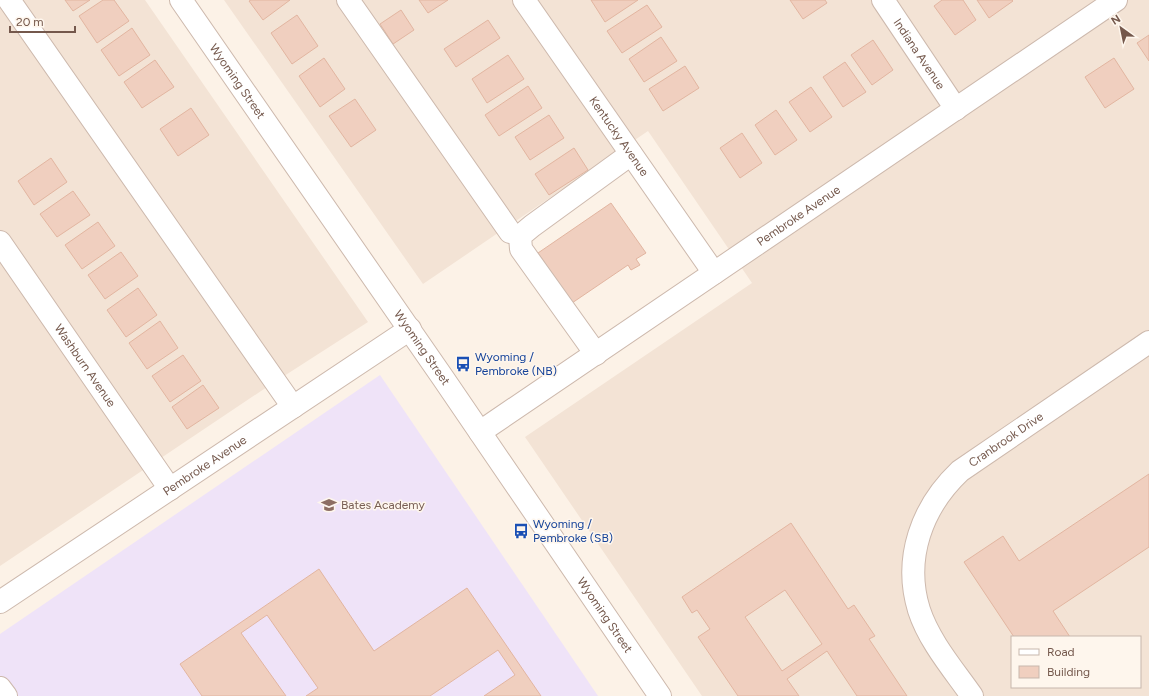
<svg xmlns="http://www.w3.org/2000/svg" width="1149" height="696" viewBox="0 0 1149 696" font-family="Figtree,sans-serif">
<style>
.residential{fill:#f3e3d5;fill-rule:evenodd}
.education{fill:#efe3f8}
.building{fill:#f0cfbf;stroke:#e2b5a0;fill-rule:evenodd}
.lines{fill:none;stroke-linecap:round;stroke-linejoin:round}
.minor-casing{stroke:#cdb9ad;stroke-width:24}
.minor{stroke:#fff;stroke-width:22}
.labels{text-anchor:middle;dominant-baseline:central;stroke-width:3;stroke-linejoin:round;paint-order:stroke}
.street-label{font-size:12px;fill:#74584c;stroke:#fef6ed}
.transit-label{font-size:12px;fill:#164399;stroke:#fef6ed;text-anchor:start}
.education-label{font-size:12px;fill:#785e54;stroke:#fef6ed;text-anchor:start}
</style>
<rect width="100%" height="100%" fill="#fcf2e7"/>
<g class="residential">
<path d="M 0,0 L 145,0 L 368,322 L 267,387 L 0,566 Z"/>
<path d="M 224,0 L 1149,0 L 1149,696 L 702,696 L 525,437 L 752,283 L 648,131 L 423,284 ZM 1012,637 L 1140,637 L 1140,687 L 1012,687 Z"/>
</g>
<path class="education" d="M 380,375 L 598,696 L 0,696 L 0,634 Z"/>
<g class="building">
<path d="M 65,0 L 90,0 L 73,11 Z"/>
<path d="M 103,0 L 114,0 L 129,21 L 97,43 L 79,16 Z"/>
<path d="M 251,0 L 290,0 L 263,20 L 249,1 Z"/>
<path d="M 419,0 L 448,0 L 428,13 Z"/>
<path d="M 591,0 L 638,0 L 605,22 Z"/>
<path d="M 790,0 L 825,0 L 827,3 L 803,19 Z"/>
<path d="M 942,0 L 963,0 L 976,20 L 955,35 L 934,6 Z"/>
<path d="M 977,0 L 1012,0 L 1013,1 L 989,18 Z"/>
<path d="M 647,5 L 662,27 L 622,53 L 607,31 Z"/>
<path d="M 401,10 L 414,30 L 393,44 L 380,24 Z"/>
<path d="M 297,15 L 318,46 L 292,64 L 271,33 Z"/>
<path d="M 488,20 L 500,38 L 456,67 L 444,49 Z"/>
<path d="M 132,28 L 150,55 L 119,76 L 101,50 Z"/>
<path d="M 1149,35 L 1149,61 L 1137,43 Z"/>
<path d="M 661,37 L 677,61 L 644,82 L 629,59 Z"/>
<path d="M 873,40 L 893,70 L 872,85 L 851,55 Z"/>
<path d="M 508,55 L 524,79 L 487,103 L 472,79 Z"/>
<path d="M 324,58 L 345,89 L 320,107 L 299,76 Z"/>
<path d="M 1114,58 L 1134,89 L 1105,108 L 1085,77 Z"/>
<path d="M 155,60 L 174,87 L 142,108 L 124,82 Z"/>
<path d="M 845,62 L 866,92 L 843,107 L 823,77 Z"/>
<path d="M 685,66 L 699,88 L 663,111 L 649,89 Z"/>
<path d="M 528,86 L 542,108 L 499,136 L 485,115 Z"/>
<path d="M 811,87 L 832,117 L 810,132 L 789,102 Z"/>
<path d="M 355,99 L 376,130 L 351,147 L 329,116 Z"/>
<path d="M 191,108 L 209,135 L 178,156 L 160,129 Z"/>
<path d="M 776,110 L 797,140 L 775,155 L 755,125 Z"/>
<path d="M 549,115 L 564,138 L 530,160 L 515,137 Z"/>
<path d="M 742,133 L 762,163 L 740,178 L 720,148 Z"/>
<path d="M 574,148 L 588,170 L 549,195 L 535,174 Z"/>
<path d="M 51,158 L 67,182 L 34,205 L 18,181 Z"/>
<path d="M 73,191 L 90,215 L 57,237 L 40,214 Z"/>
<path d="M 611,203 L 646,253 L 636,259 L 640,265 L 631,270 L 628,265 L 572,303 L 538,253 Z"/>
<path d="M 98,222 L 115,246 L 82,269 L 65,245 Z"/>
<path d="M 121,252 L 138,276 L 105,299 L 88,275 Z"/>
<path d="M 138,288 L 157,315 L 126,337 L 107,310 Z"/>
<path d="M 160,321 L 178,348 L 147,369 L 129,343 Z"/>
<path d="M 183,355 L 201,381 L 170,402 L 152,376 Z"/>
<path d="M 203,385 L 219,408 L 187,429 L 172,407 Z"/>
<path d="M 1149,474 L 1149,547 L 1053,611 L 1070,637 L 1014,637 L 964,562 L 1003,536 L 1019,561 Z"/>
<path d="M 791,523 L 848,609 L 854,605 L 875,636 L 869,639 L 907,696 L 857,696 L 827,651 L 787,679 L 799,696 L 738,696 L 698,637 L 710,629 L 697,610 L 692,613 L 682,597 ZM 785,590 L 822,644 L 782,671 L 745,617 Z"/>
<path d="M 319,569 L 374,651 L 467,588 L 541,696 L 484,696 L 515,675 L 498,650 L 430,696 L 306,696 L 318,688 L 267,615 L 241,633 L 286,696 L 202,696 L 180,664 Z"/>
</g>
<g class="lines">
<g class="minor-casing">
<g id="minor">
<path d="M 9,0 L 293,407"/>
<path id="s1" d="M 181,0 L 443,378 L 660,696"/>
<path d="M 348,0 L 510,232"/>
<path id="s2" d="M 524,0 L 714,273"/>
<path id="s3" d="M 883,0 L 956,109"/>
<path id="s4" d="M 0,242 L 170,489"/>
<path d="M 596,354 L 521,249 L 520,236 L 532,226 L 631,154"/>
<path id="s5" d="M 480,432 L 1116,0"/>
<path id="s6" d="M 0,602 L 410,329"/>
<path d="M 0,688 L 6,696"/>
<path id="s7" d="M 972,696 C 953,669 929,641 919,610 C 903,558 922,507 960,471 L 1149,342"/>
</g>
</g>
<use href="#minor" class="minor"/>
</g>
<defs>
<g id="bus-bare" transform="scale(1.2)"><path d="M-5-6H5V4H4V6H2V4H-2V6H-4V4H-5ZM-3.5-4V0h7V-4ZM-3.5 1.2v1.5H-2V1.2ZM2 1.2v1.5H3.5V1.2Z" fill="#1a4fb4" stroke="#fef6ed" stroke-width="2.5" paint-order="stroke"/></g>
<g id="school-bare" transform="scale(1.2)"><path d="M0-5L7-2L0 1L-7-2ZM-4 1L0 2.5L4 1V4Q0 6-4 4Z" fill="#8d6e63" stroke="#fef6ed" stroke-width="2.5" paint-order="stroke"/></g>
</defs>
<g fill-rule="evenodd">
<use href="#bus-bare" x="463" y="364"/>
<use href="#school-bare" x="329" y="505"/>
<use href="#bus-bare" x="521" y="531"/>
</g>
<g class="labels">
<g class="street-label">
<text stroke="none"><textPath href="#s3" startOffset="65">Indiana Avenue</textPath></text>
<text stroke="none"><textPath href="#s1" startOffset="99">Wyoming Street</textPath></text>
<text stroke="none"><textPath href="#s2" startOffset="166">Kentucky Avenue</textPath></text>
<text stroke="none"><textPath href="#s5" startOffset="385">Pembroke Avenue</textPath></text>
<text stroke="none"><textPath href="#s1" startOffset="423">Wyoming Street</textPath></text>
<text stroke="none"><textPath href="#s4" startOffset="150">Washburn Avenue</textPath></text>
<text stroke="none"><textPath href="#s7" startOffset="310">Cranbrook Drive</textPath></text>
<text stroke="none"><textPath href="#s6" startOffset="246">Pembroke Avenue</textPath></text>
<text stroke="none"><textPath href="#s1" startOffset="747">Wyoming Street</textPath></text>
</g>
<g class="transit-label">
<text x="475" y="357">Wyoming /<tspan x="475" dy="14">Pembroke (NB)</tspan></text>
<text x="533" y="524">Wyoming /<tspan x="533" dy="14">Pembroke (SB)</tspan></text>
</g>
<g class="education-label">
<text x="341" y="505">Bates Academy</text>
</g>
</g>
<rect x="1011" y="636" width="130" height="52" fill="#fef6ed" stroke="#c7b7ad"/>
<rect x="1019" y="649" width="20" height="6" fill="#ffffff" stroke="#c7b7ad"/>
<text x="1047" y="656" font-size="12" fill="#74584c">Road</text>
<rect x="1019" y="666" width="20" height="12" fill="#f0cfbf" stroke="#c7b7ad"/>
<text x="1047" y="676" font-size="12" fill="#74584c">Building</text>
<g transform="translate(1121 28) rotate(327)" stroke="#fef6ed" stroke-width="3" paint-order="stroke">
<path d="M0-3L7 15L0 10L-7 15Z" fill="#74584c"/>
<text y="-6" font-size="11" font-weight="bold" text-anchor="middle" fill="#74584c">N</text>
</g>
<path d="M10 26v6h65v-6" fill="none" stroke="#74584c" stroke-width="2"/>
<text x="16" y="26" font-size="12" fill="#74584c" stroke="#fef6ed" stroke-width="3" paint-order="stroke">20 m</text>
</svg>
